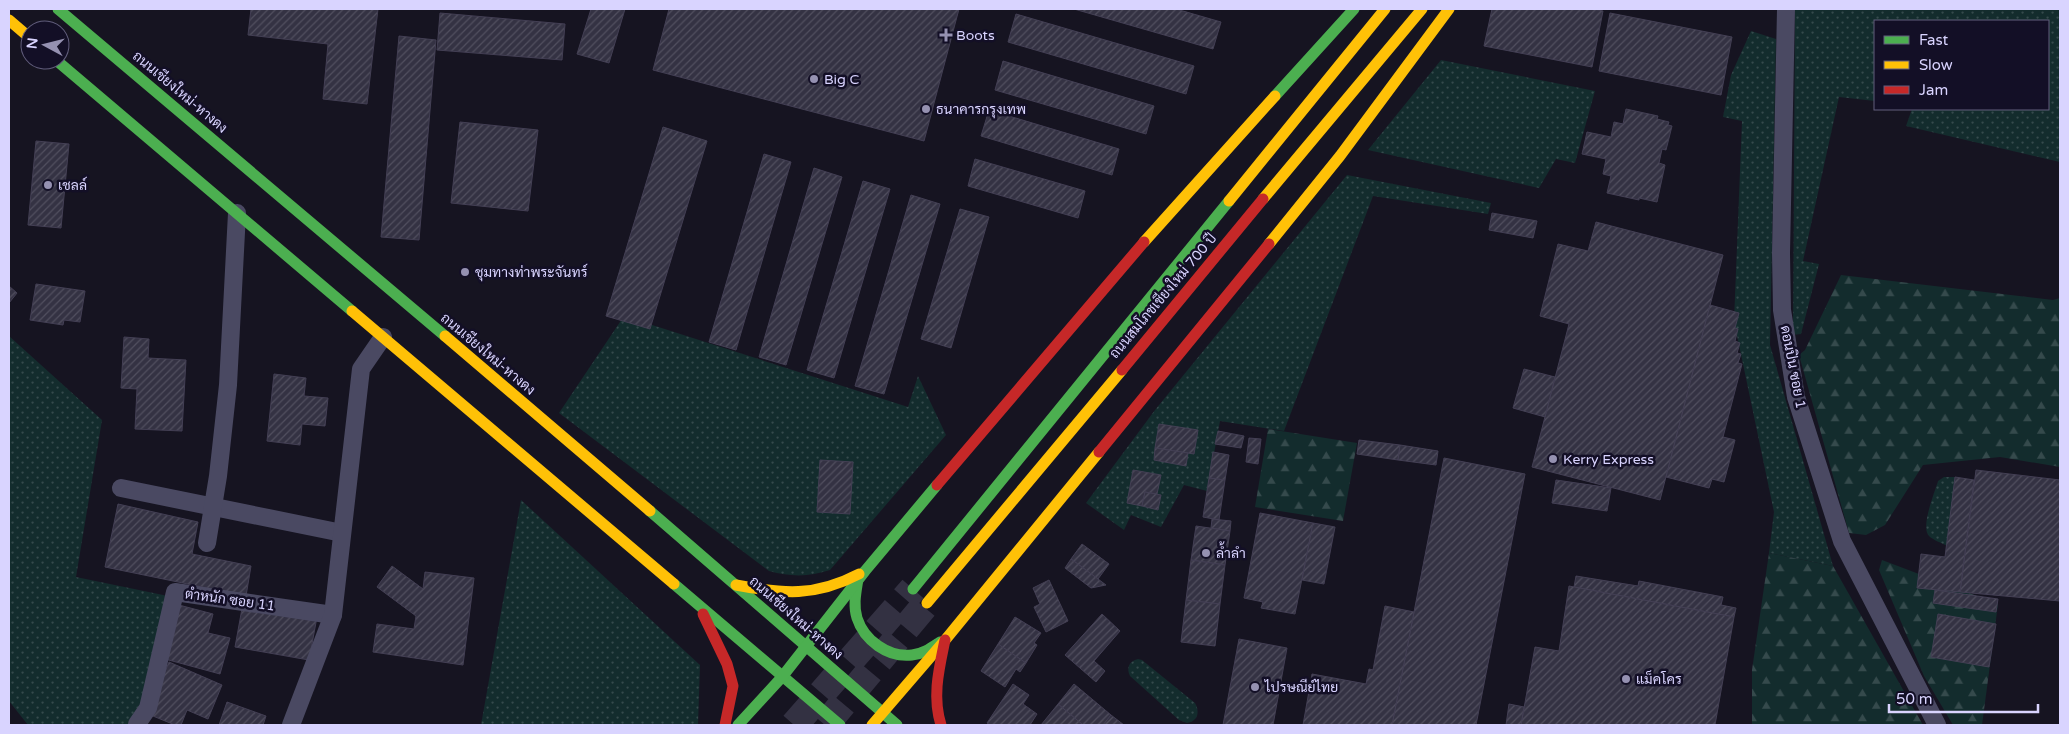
<svg xmlns="http://www.w3.org/2000/svg" width="2069" height="734" viewBox="0 0 2069 734" font-family="'Varela Round',Sarabun,sans-serif">
<style>
.grass{fill:url(#grass-dots)}
.forest{fill:url(#forest-firs)}
.building{fill:url(#building-hatch);stroke:#433f54}
.lines{fill:none;stroke-linecap:round;stroke-linejoin:round}
.primary-tunnel{stroke:#333142;stroke-width:28;stroke-dasharray:28 14;stroke-linecap:butt}
.street{stroke:#4a4962;stroke-width:18}
.fast{stroke:#4caf50;stroke-width:11}
.slow{stroke:#ffc107;stroke-width:11}
.jam{stroke:#c62828;stroke-width:11}
.poi-dot{fill:#9591b1;stroke:#130f26;stroke-width:2}
.labels{text-anchor:middle;dominant-baseline:central;stroke-width:5;stroke-linejoin:round;paint-order:stroke}
.poi-label{font-size:14px;fill:#d9d4ff;stroke:#130f26;text-anchor:start}
.street-label{font-size:14px;fill:#d9d4ff;stroke:#130f26}
</style>
<defs>
<pattern id="grass-dots" width="8" height="8" patternUnits="userSpaceOnUse" patternTransform="scale(1.25)"><rect width="8" height="8" fill="#132c2d"/><path d="M2 2h.1M6 6h.1" fill="none" stroke="#354a4c" stroke-width="1.8" stroke-linecap="round"/></pattern>
<pattern id="forest-firs" width="22" height="20" patternUnits="userSpaceOnUse" patternTransform="scale(1.25)"><rect width="22" height="20" fill="#132c2d"/><path d="M5 1l3.5 6h-7zM16 11l3.5 6h-7z" fill="#354a4c"/></pattern>
<pattern id="building-hatch" width="6" height="6" patternUnits="userSpaceOnUse" patternTransform="scale(1.25)"><rect width="6" height="6" fill="#343243"/><path d="M-1 1l2-2M0 6l6-6M5 7l2-2" fill="none" stroke="#514f5f"/></pattern>
</defs>
<rect width="100%" height="100%" fill="#161421"/>
<g class="grass">
<path d="M 1795,9 L 2060,9 L 2060,162 L 1906,126 L 1912,109 L 2048,109 L 2048,21 L 1875,21 L 1875,101 L 1839,97 L 1803,261 L 1819,264 L 1801,334 L 1793,335 Z"/>
<path d="M 1751,31 L 1776,39 L 1770,345 L 1833,566 L 1769,553 L 1774,512 L 1734,321 L 1742,121 L 1723,117 L 1731,75 Z"/>
<path d="M 1441,60 L 1595,91 L 1575,163 L 1556,159 L 1539,188 L 1368,150 Z"/>
<path d="M 1347,175 L 1491,203 L 1488,214 L 1373,196 L 1284,431 L 1220,421 L 1207,491 L 1184,485 L 1161,527 L 1131,515 L 1124,530 L 1086,503 L 1155,410 Z"/>
<path d="M 624,316 L 908,407 L 918,376 L 946,435 L 830,570 C 809,577 791,577 769,571 L 559,413 Z"/>
<path d="M 9,336 L 102,420 L 76,577 L 168,596 L 142,706 L 127,725 L 28,725 L 9,701 Z"/>
<path d="M 1944,477 L 1955,477 L 1947,546 C 1942,543 1933,540 1929,536 C 1920,527 1935,492 1938,481 Z"/>
<path d="M 521,500 L 700,665 L 698,725 L 481,725 Z"/>
<path d="M 1138,659 L 1142,660 L 1195,703 C 1200,712 1198,721 1187,723 L 1179,720 L 1130,676 C 1126,668 1129,661 1138,659 Z"/>
</g>
<g class="forest">
<path d="M 1841,275 L 2053,300 L 2060,298 L 2060,467 L 2000,457 L 1923,465 L 1885,525 L 1866,535 L 1849,533 L 1799,355 L 1805,350 Z"/>
<path d="M 1268,429 L 1357,443 L 1343,521 L 1255,507 Z"/>
<path d="M 1769,553 L 1833,566 L 1923,725 L 1752,725 L 1752,670 Z"/>
<path d="M 1882,560 L 1998,604 L 1982,725 L 1953,725 L 1924,676 L 1879,570 Z"/>
</g>
<g class="building">
<path d="M 251,9 L 378,9 L 367,104 L 323,99 L 328,44 L 248,35 Z"/>
<path d="M 591,9 L 625,9 L 609,63 L 577,54 Z"/>
<path d="M 669,9 L 959,9 L 924,141 L 653,70 Z"/>
<path d="M 1074,9 L 1176,9 L 1221,22 L 1213,49 Z"/>
<path d="M 1492,9 L 1593,9 L 1603,11 L 1592,67 L 1484,46 Z"/>
<path d="M 440,13 L 565,24 L 562,60 L 437,50 Z"/>
<path d="M 1610,13 L 1732,37 L 1721,95 L 1599,71 Z"/>
<path d="M 1016,14 L 1194,66 L 1186,94 L 1008,42 Z"/>
<path d="M 399,36 L 436,40 L 419,240 L 381,237 Z"/>
<path d="M 1003,61 L 1154,106 L 1146,134 L 995,90 Z"/>
<path d="M 1626,109 L 1658,116 L 1657,119 L 1669,122 L 1668,125 L 1672,126 L 1666,150 L 1662,149 L 1659,163 L 1665,165 L 1657,202 L 1639,198 L 1639,200 L 1607,193 L 1611,176 L 1603,174 L 1606,159 L 1582,154 L 1587,132 L 1611,137 L 1614,122 L 1623,124 Z"/>
<path d="M 989,110 L 1119,149 L 1112,175 L 981,136 Z"/>
<path d="M 460,122 L 538,130 L 528,211 L 451,203 Z"/>
<path d="M 663,127 L 707,141 L 650,329 L 606,316 Z"/>
<path d="M 36,141 L 69,144 L 61,228 L 28,225 Z"/>
<path d="M 764,154 L 791,162 L 736,350 L 709,342 Z"/>
<path d="M 975,159 L 1085,191 L 1078,218 L 968,186 Z"/>
<path d="M 814,168 L 842,177 L 786,365 L 759,357 Z"/>
<path d="M 863,181 L 890,189 L 834,378 L 807,370 Z"/>
<path d="M 911,195 L 940,204 L 884,394 L 855,386 Z"/>
<path d="M 960,209 L 989,217 L 951,348 L 921,339 Z"/>
<path d="M 1492,213 L 1537,221 L 1533,238 L 1489,230 Z"/>
<path d="M 1596,222 L 1723,255 L 1660,500 L 1532,467 L 1569,324 L 1540,316 L 1558,244 L 1588,251 Z"/>
<path d="M 36,284 L 85,291 L 80,322 L 64,320 L 63,325 L 30,320 Z"/>
<path d="M 9,286 L 17,293 L 9,303 Z"/>
<path d="M 1710,305 L 1739,313 L 1735,328 L 1738,329 L 1735,341 L 1740,343 L 1737,353 L 1741,354 L 1738,363 L 1742,364 L 1723,437 L 1735,440 L 1724,482 L 1712,479 L 1709,488 L 1666,477 Z"/>
<path d="M 124,337 L 149,339 L 148,358 L 186,360 L 182,431 L 135,429 L 137,389 L 121,388 Z"/>
<path d="M 1524,369 L 1555,377 L 1545,417 L 1513,408 Z"/>
<path d="M 274,374 L 306,378 L 304,396 L 328,398 L 325,426 L 302,424 L 300,445 L 267,441 Z"/>
<path d="M 1159,424 L 1198,430 L 1194,454 L 1155,448 Z"/>
<path d="M 1218,431 L 1244,436 L 1241,448 L 1215,444 Z"/>
<path d="M 1249,438 L 1261,439 L 1258,464 L 1246,462 Z"/>
<path d="M 1359,440 L 1400,445 L 1398,460 L 1357,454 Z"/>
<path d="M 1400,445 L 1438,451 L 1436,465 L 1398,460 Z"/>
<path d="M 1155,448 L 1188,453 L 1186,466 L 1154,460 Z"/>
<path d="M 1213,452 L 1229,455 L 1225,480 L 1209,478 Z"/>
<path d="M 1444,458 L 1525,474 L 1476,725 L 1392,725 Z"/>
<path d="M 820,460 L 853,462 L 850,514 L 817,512 Z"/>
<path d="M 1133,470 L 1161,475 L 1157,494 L 1145,492 L 1142,506 L 1127,503 Z"/>
<path d="M 1976,470 L 2060,480 L 2060,601 L 1960,592 Z"/>
<path d="M 1955,477 L 1974,480 L 1960,592 L 1917,588 L 1921,554 L 1945,557 Z"/>
<path d="M 1209,478 L 1225,480 L 1219,520 L 1203,517 Z"/>
<path d="M 1556,480 L 1611,488 L 1607,511 L 1552,503 Z"/>
<path d="M 1145,492 L 1161,495 L 1158,510 L 1142,506 Z"/>
<path d="M 118,504 L 198,522 L 192,554 L 251,566 L 246,596 L 105,567 Z"/>
<path d="M 1260,513 L 1313,523 L 1295,614 L 1261,608 L 1263,602 L 1244,598 Z"/>
<path d="M 1212,519 L 1231,521 L 1230,531 L 1211,528 Z"/>
<path d="M 1313,523 L 1335,527 L 1324,584 L 1302,580 Z"/>
<path d="M 1196,526 L 1230,531 L 1225,565 L 1191,560 Z"/>
<path d="M 1082,544 L 1109,564 L 1098,579 L 1071,559 Z"/>
<path d="M 1071,559 L 1098,579 L 1106,585 L 1091,588 L 1065,568 Z"/>
<path d="M 1191,560 L 1225,565 L 1220,604 L 1186,600 Z"/>
<path d="M 392,566 L 423,589 L 425,572 L 474,578 L 463,665 L 373,652 L 377,624 L 414,629 L 416,616 L 377,587 Z"/>
<path d="M 1576,576 L 1638,586 L 1639,581 L 1723,597 L 1721,605 L 1736,608 L 1734,617 L 1574,587 Z"/>
<path d="M 1049,580 L 1068,621 L 1046,632 L 1034,607 L 1040,604 L 1033,588 Z"/>
<path d="M 1569,586 L 1734,617 L 1715,725 L 1521,725 L 1535,647 L 1559,651 Z"/>
<path d="M 1935,590 L 1998,599 L 1996,612 L 1933,603 Z"/>
<path d="M 1186,600 L 1220,604 L 1215,646 L 1181,642 Z"/>
<path d="M 243,603 L 317,617 L 309,660 L 235,647 Z"/>
<path d="M 179,605 L 213,614 L 208,633 L 230,638 L 220,674 L 165,659 Z"/>
<path d="M 1385,606 L 1414,612 L 1392,725 L 1303,725 L 1312,674 L 1366,684 L 1369,669 L 1373,670 Z"/>
<path d="M 1102,614 L 1120,631 L 1094,661 L 1105,671 L 1096,682 L 1065,655 Z"/>
<path d="M 1938,614 L 1996,624 L 1989,667 L 1931,657 Z"/>
<path d="M 1015,617 L 1041,633 L 1034,643 L 1037,645 L 1026,663 L 998,644 Z"/>
<path d="M 1239,639 L 1287,648 L 1273,725 L 1223,725 Z"/>
<path d="M 998,644 L 1026,663 L 1020,672 L 1016,669 L 1005,687 L 981,671 Z"/>
<path d="M 169,662 L 222,685 L 208,719 L 187,710 L 181,725 L 175,725 L 148,714 Z"/>
<path d="M 1013,684 L 1029,695 L 1023,704 L 1037,714 L 1030,725 L 990,725 L 987,723 Z"/>
<path d="M 1074,684 L 1111,715 L 1103,725 L 1083,725 L 1058,704 Z"/>
<path d="M 227,702 L 266,716 L 263,725 L 219,725 Z"/>
<path d="M 1058,704 L 1083,725 L 1041,725 Z"/>
<path d="M 1509,704 L 1524,707 L 1521,725 L 1506,725 Z"/>
<path d="M 1111,715 L 1124,725 L 1103,725 Z"/>
</g>
<g class="lines">
<g class="primary-tunnel">
<path d="M 794,725 L 913,589"/>
<path d="M 825,725 L 927,603"/>
</g>
<g class="street">
<path d="M 1786,9 L 1781,253 L 1782,310 L 1796,397 L 1842,541 L 1937,725"/>
<path d="M 121,488 L 342,533"/>
<path d="M 207,543 L 218,476 L 228,385 L 237,213"/>
<path d="M 137,724 L 148,708 L 175,592 L 333,615"/>
<path d="M 291,725 L 333,615 L 361,369 L 383,337"/>
</g>
<g class="fast">
<path d="M 58,9 L 445,336"/>
<path d="M 56,60 L 352,311"/>
<path d="M 1275,96 L 1354,9"/>
<path d="M 650,511 L 897,725"/>
<path d="M 858,579 C 856,592 853,605 857,618 C 864,640 888,658 912,655 C 923,654 931,648 940,642"/>
<path d="M 674,584 L 840,725"/>
<path d="M 913,589 L 1229,201"/>
<path d="M 738,725 L 782,677 L 865,571 L 937,485"/>
</g>
<g class="slow">
<path d="M 9,20 L 30,38"/>
<path d="M 1263,199 L 1422,9"/>
<path d="M 1229,201 L 1385,9"/>
<path d="M 1144,242 L 1275,96"/>
<path d="M 1269,244 L 1340,156 L 1449,9"/>
<path d="M 352,311 L 674,584"/>
<path d="M 445,336 L 650,511"/>
<path d="M 736,585 C 783,594 815,597 859,574"/>
<path d="M 927,603 L 1122,370"/>
<path d="M 872,725 L 946,639 L 1099,452"/>
</g>
<g class="jam">
<path d="M 1122,370 L 1263,199"/>
<path d="M 1099,452 L 1269,244"/>
<path d="M 937,485 L 1144,242"/>
<path d="M 703,614 L 727,664 L 733,686 L 725,725"/>
<path d="M 941,725 C 932,696 939,669 945,640"/>
</g>
</g>
<g class="poi-dot">
<path d="M943.5 27.5h5v5h5v5h-5v5h-5v-5h-5v-5h5z"/>
<circle cx="814" cy="79" r="5"/>
<circle cx="926" cy="109" r="5"/>
<circle cx="48" cy="185" r="5"/>
<circle cx="465" cy="272" r="5"/>
<circle cx="1553" cy="459" r="5"/>
<circle cx="1206" cy="553" r="5"/>
<circle cx="1626" cy="679" r="5"/>
<circle cx="1255" cy="687" r="5"/>
</g>
<g class="labels">
<g class="poi-label">
<text x="956" y="35">Boots</text>
<text x="824" y="79">Big C</text>
<text x="936" y="109">ธนาคารกรุงเทพ</text>
<text x="58" y="185">เชลล์</text>
<text x="475" y="272">ชุมทางท่าพระจันทร์</text>
<text x="1563" y="459">Kerry Express</text>
<text x="1216" y="553">ล้ำลำ</text>
<text x="1636" y="679">แม็คโคร</text>
<text x="1265" y="687">ไปรษณีย์ไทย</text>
</g>
<g class="street-label">
<text transform="translate(180 92) rotate(40)">ถนนเชียงใหม่-หางดง</text>
<text transform="translate(1163 296) rotate(-50)">ถนนสมโภชเชียงใหม่ 700 ปี</text>
<text transform="translate(488 354) rotate(40)">ถนนเชียงใหม่-หางดง</text>
<text transform="translate(1793 367) rotate(79)">ดอนปิน ซอย 1</text>
<text transform="translate(230 600) rotate(8)">ตำหนัก ซอย 11</text>
<text transform="translate(796 618) rotate(41)">ถนนเชียงใหม่-หางดง</text>
</g>
</g>
<rect width="2069" height="734" fill="none" stroke="#d9d4ff" stroke-width="20"/>
<rect x="1874" y="20" width="175" height="90" fill="#130f26" stroke="#625e7d"/>
<rect x="1884" y="36" width="25" height="8" fill="#4caf50" stroke="#625e7d"/>
<text x="1919" y="45" font-size="15" fill="#d9d4ff">Fast</text>
<rect x="1884" y="61" width="25" height="8" fill="#ffc107" stroke="#625e7d"/>
<text x="1919" y="70" font-size="15" fill="#d9d4ff">Slow</text>
<rect x="1884" y="86" width="25" height="8" fill="#c62828" stroke="#625e7d"/>
<text x="1919" y="95" font-size="15" fill="#d9d4ff">Jam</text>
<g transform="translate(45 45) rotate(277)"><circle r="24" fill="#130f26" stroke="#625e7d"/>
<path d="M0-4L9 19L0 12L-9 19Z" fill="#9591b1"/>
<text y="-8" font-size="14" font-weight="bold" text-anchor="middle" fill="#d9d4ff">N</text>
</g>
<path d="M1889 704v8h149v-8" fill="none" stroke="#d9d4ff" stroke-width="2.5"/>
<text x="1896" y="704" font-size="15" fill="#d9d4ff" stroke="#130f26" stroke-width="4" paint-order="stroke">50 m</text>
</svg>
